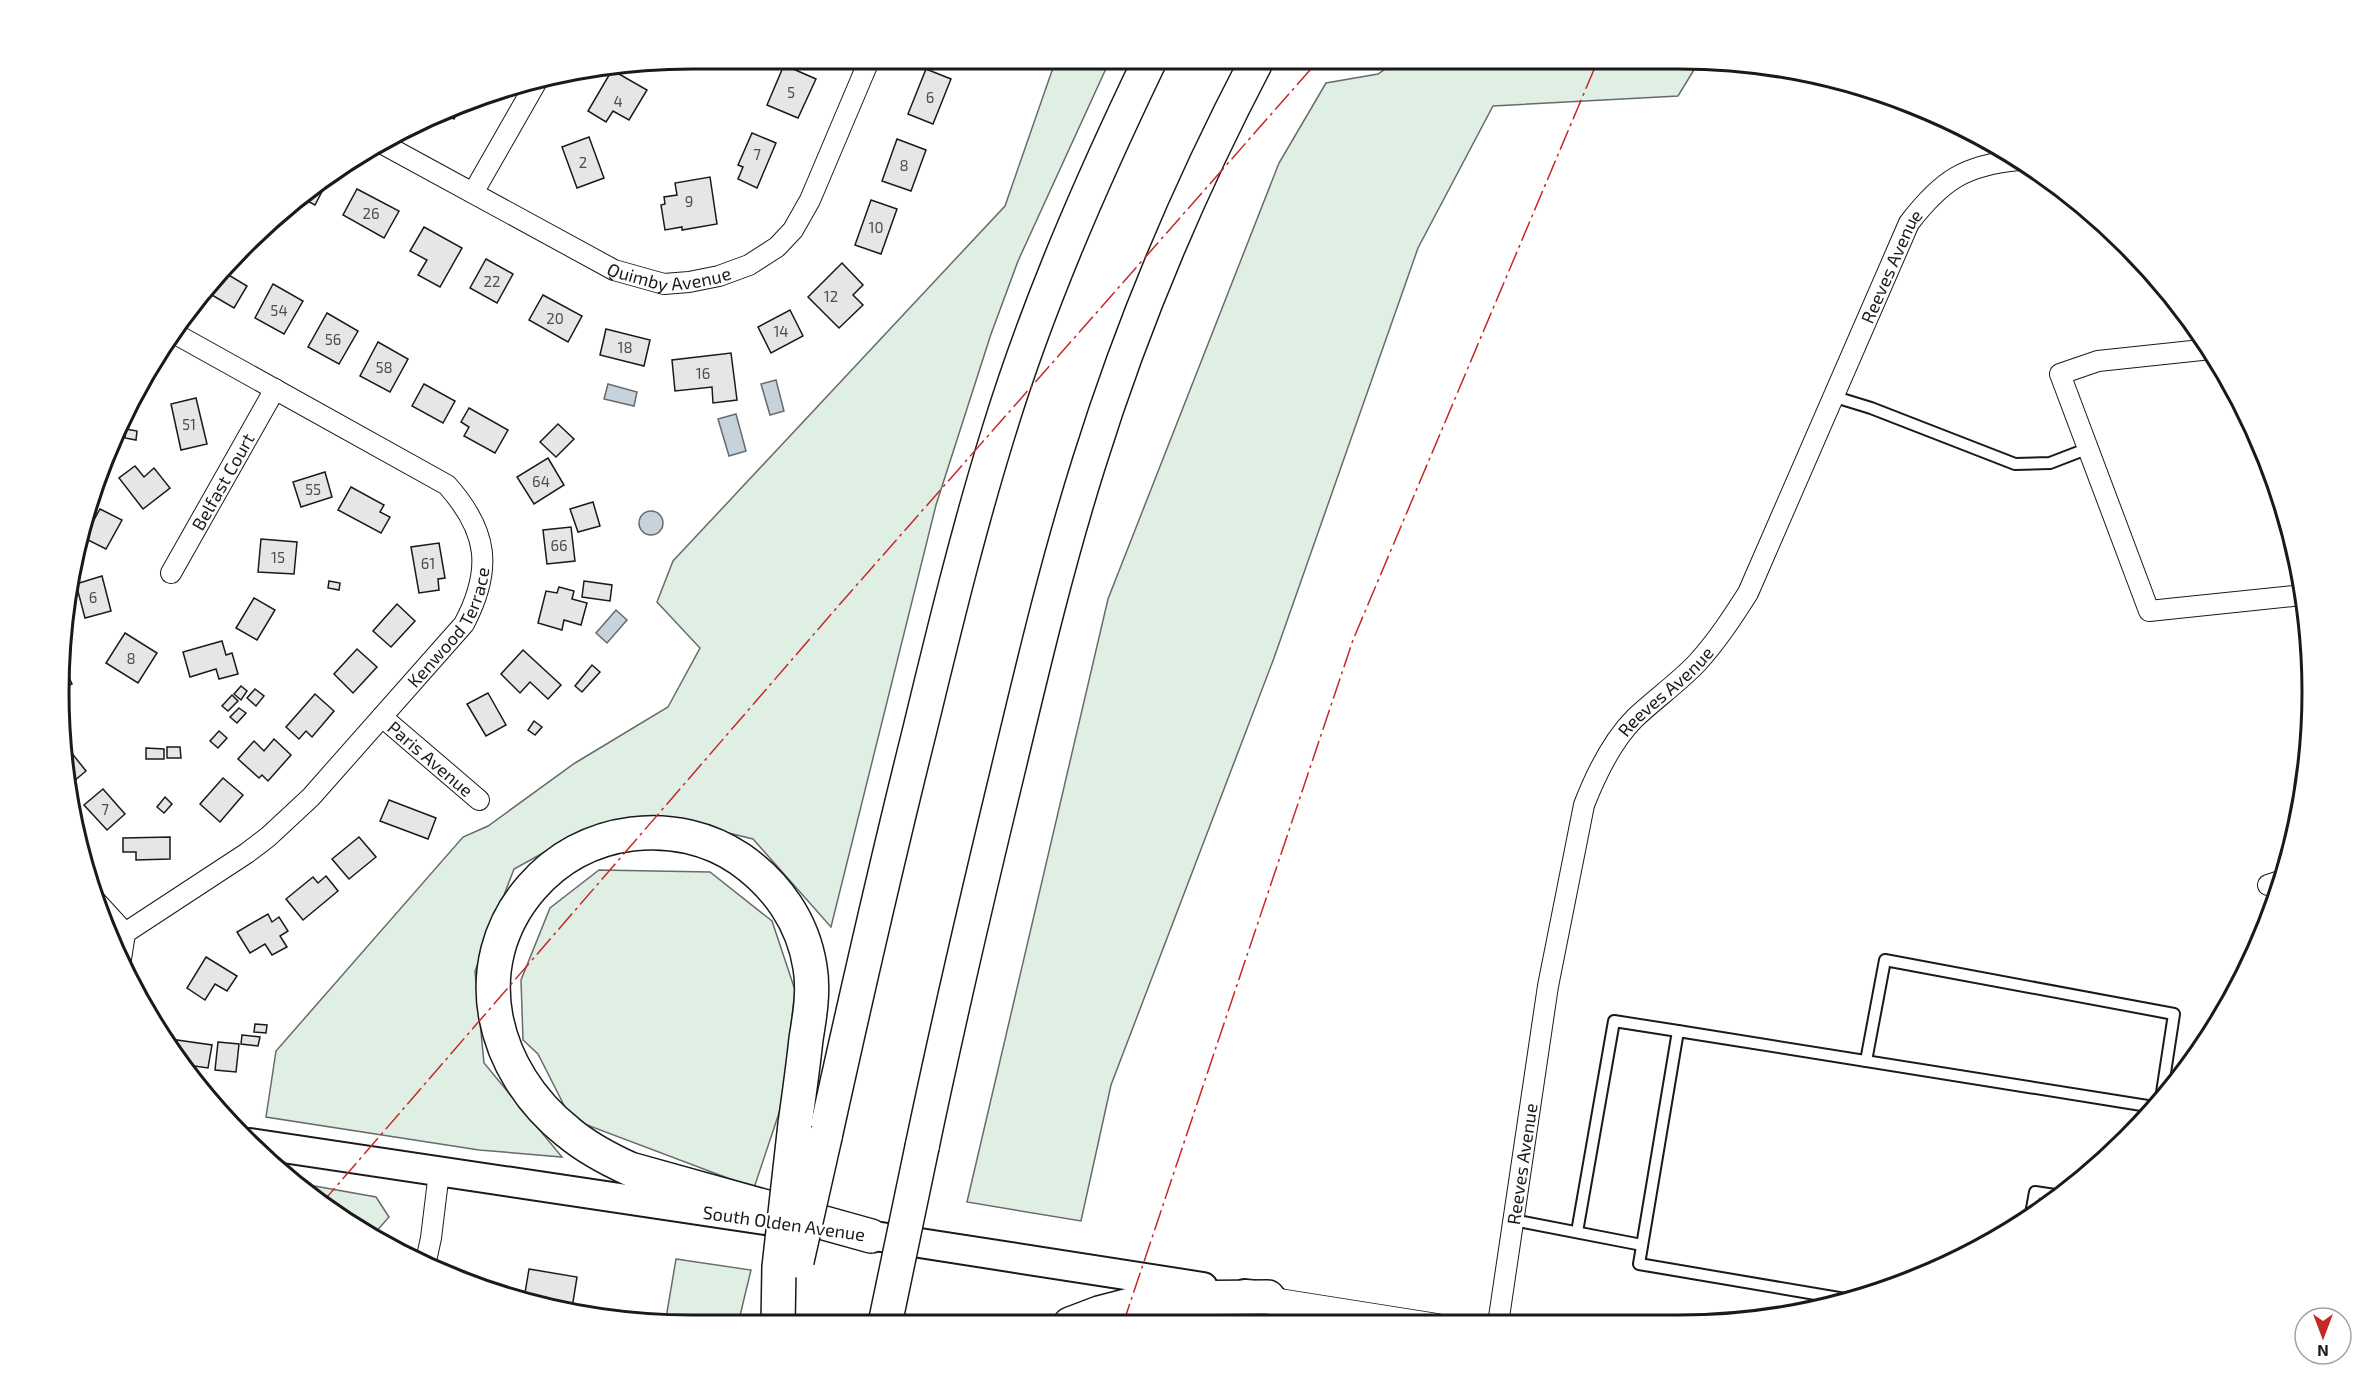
<svg xmlns="http://www.w3.org/2000/svg" width="2371" height="1384" viewBox="0 0 2371 1384" font-family="'Exo 2',sans-serif">
<style>
.green{fill:#e0efe3;stroke:#6a6a6a;stroke-width:1.5}
.water{fill:#c6d2dc;stroke:#6a6a6a;stroke-width:1.5}
.building{fill:#e6e6e6;stroke:#1a1a1a;stroke-width:1.5}
.lines{fill:none;stroke-linecap:round;stroke-linejoin:round}
.service-casing{stroke:#1a1a1a;stroke-width:14}
.minor-casing{stroke:#1a1a1a;stroke-width:22}
.secondary-casing{stroke:#1a1a1a;stroke-width:32}
.motorway-casing{stroke:#1a1a1a;stroke-width:36}
.service{stroke:#fff;stroke-width:10}
.minor{stroke:#fff;stroke-width:20}
.secondary{stroke:#fff;stroke-width:28}
.motorway{stroke:#fff;stroke-width:33}
.motorway-bridge-casing{stroke:#1a1a1a;stroke-width:36;stroke-linecap:butt}
.motorway-bridge{stroke:#fff;stroke-width:33}
.power{stroke:#c62828;stroke-width:1.5;stroke-dasharray:21 4.5 3 4.5;stroke-linecap:butt}
.labels{text-anchor:middle;dominant-baseline:central;stroke-width:4.5;stroke-linejoin:round;paint-order:stroke}
.number-label{font-size:15px;fill:#4d4d4d}
.street-label{font-size:18px;fill:#1a1a1a;stroke:#fff}
.rim{fill:none;stroke:#1a1a1a;stroke-width:3}
</style>
<rect width="100%" height="100%" fill="#fff"/>
<g class="green">
<path d="M 1700,60 L 1678,96 L 1493,106 L 1418,248 L 1274,658 L 1111,1085 L 1081,1221 L 967,1202 L 1108,599 L 1279,163 L 1326,83 L 1378,74 L 1397,61 Z"/>
<path d="M 1055,62 L 1109,62 L 1018,261 L 991,334 L 936,505 L 831,927 L 753,839 L 667,818 L 572,837 L 514,869 L 475,971 L 484,1063 L 562,1157 L 479,1150 L 266,1117 L 276,1051 L 463,837 L 488,826 L 575,763 L 668,707 L 700,648 L 657,602 L 673,561 L 1005,206 Z"/>
<path d="M 599,870 L 710,872 L 772,921 L 795,990 L 782,1104 L 754,1188 L 571,1119 L 538,1054 L 523,1040 L 521,980 L 550,908 Z"/>
<path d="M 292,1182 L 376,1197 L 389,1217 L 373,1235 L 340,1219 Z"/>
<path d="M 676,1259 L 751,1270 L 738,1324 L 665,1324 Z"/>
</g>
<g class="water">
<path d="M 776,380 L 784,411 L 770,415 L 761,384 Z"/>
<path d="M 608,384 L 637,392 L 634,406 L 604,399 Z"/>
<path d="M 736,414 L 746,451 L 729,456 L 718,419 Z"/>
<circle cx="651" cy="523" r="12"/>
<path d="M 616,610 L 627,620 L 607,643 L 596,633 Z"/>
</g>
<g class="building">
<path d="M 784,65 L 816,79 L 798,118 L 767,105 Z"/>
<path d="M 926,69 L 951,79 L 933,124 L 908,114 Z"/>
<path d="M 612,70 L 647,90 L 629,120 L 613,111 L 606,122 L 588,111 Z"/>
<path d="M 463,103 L 454,119 L 440,112 Z"/>
<path d="M 752,133 L 776,143 L 757,188 L 738,179 L 743,167 L 738,165 Z"/>
<path d="M 589,137 L 604,178 L 577,188 L 562,147 Z"/>
<path d="M 897,139 L 926,150 L 911,191 L 882,181 Z"/>
<path d="M 327,177 L 329,178 L 315,205 L 298,196 Z"/>
<path d="M 710,177 L 717,224 L 682,230 L 682,227 L 665,230 L 661,205 L 665,204 L 664,197 L 677,195 L 675,183 Z"/>
<path d="M 357,189 L 399,211 L 384,238 L 343,215 Z"/>
<path d="M 871,200 L 897,209 L 881,254 L 855,245 Z"/>
<path d="M 424,227 L 462,248 L 440,287 L 418,275 L 427,260 L 410,251 Z"/>
<path d="M 486,259 L 513,274 L 497,303 L 470,288 Z"/>
<path d="M 842,263 L 863,285 L 853,295 L 863,305 L 839,328 L 808,297 Z"/>
<path d="M 222,271 L 247,286 L 234,308 L 205,291 Z"/>
<path d="M 273,284 L 303,301 L 284,334 L 255,318 Z"/>
<path d="M 543,295 L 582,316 L 568,342 L 529,320 Z"/>
<path d="M 790,310 L 803,336 L 771,353 L 758,327 Z"/>
<path d="M 327,313 L 358,331 L 339,364 L 308,347 Z"/>
<path d="M 606,329 L 650,340 L 644,366 L 600,355 Z"/>
<path d="M 378,342 L 408,359 L 390,392 L 360,376 Z"/>
<path d="M 731,353 L 737,400 L 713,403 L 712,387 L 675,391 L 672,360 Z"/>
<path d="M 146,373 L 154,378 L 136,411 L 127,406 Z"/>
<path d="M 424,384 L 455,401 L 443,423 L 412,406 Z"/>
<path d="M 196,398 L 207,444 L 181,450 L 171,404 Z"/>
<path d="M 469,408 L 508,430 L 495,453 L 464,436 L 469,427 L 461,422 Z"/>
<path d="M 558,424 L 574,439 L 556,457 L 540,442 Z"/>
<path d="M 126,429 L 137,431 L 136,440 L 125,438 Z"/>
<path d="M 548,458 L 564,485 L 534,504 L 517,477 Z"/>
<path d="M 135,466 L 144,477 L 154,468 L 170,488 L 143,509 L 119,478 Z"/>
<path d="M 325,472 L 332,497 L 301,507 L 293,482 Z"/>
<path d="M 351,487 L 384,505 L 380,512 L 390,517 L 381,533 L 338,510 Z"/>
<path d="M 593,502 L 600,526 L 578,532 L 570,509 Z"/>
<path d="M 100,509 L 122,520 L 106,549 L 84,538 Z"/>
<path d="M 571,527 L 575,561 L 547,564 L 543,530 Z"/>
<path d="M 261,539 L 297,542 L 294,574 L 258,572 Z"/>
<path d="M 439,543 L 445,578 L 438,579 L 439,590 L 419,593 L 411,547 Z"/>
<path d="M 102,576 L 111,611 L 85,618 L 76,584 Z"/>
<path d="M 329,581 L 340,583 L 339,590 L 328,588 Z"/>
<path d="M 584,581 L 612,585 L 610,601 L 582,597 Z"/>
<path d="M 559,587 L 574,591 L 572,599 L 587,603 L 581,625 L 564,620 L 562,630 L 538,623 L 546,591 L 557,593 Z"/>
<path d="M 254,598 L 275,610 L 257,640 L 236,628 Z"/>
<path d="M 397,604 L 415,621 L 391,647 L 373,631 Z"/>
<path d="M 125,633 L 157,653 L 138,683 L 106,663 Z"/>
<path d="M 222,641 L 226,655 L 232,653 L 238,674 L 219,679 L 216,669 L 190,677 L 183,652 Z"/>
<path d="M 357,649 L 377,667 L 353,693 L 334,674 Z"/>
<path d="M 523,650 L 561,685 L 548,699 L 530,682 L 520,693 L 501,674 Z"/>
<path d="M 592,665 L 600,672 L 582,692 L 575,686 Z"/>
<path d="M 65,669 L 72,684 L 59,690 L 61,671 Z"/>
<path d="M 241,686 L 247,691 L 241,700 L 234,694 Z"/>
<path d="M 255,689 L 264,696 L 256,706 L 247,698 Z"/>
<path d="M 488,693 L 506,725 L 486,736 L 467,704 Z"/>
<path d="M 315,694 L 334,711 L 312,737 L 306,731 L 299,739 L 286,727 Z"/>
<path d="M 232,695 L 238,701 L 228,711 L 222,706 Z"/>
<path d="M 239,708 L 246,713 L 237,723 L 230,717 Z"/>
<path d="M 534,721 L 542,727 L 535,735 L 528,730 Z"/>
<path d="M 219,731 L 227,738 L 218,748 L 210,741 Z"/>
<path d="M 274,739 L 291,755 L 268,781 L 262,775 L 259,778 L 238,759 L 254,741 L 264,751 Z"/>
<path d="M 63,742 L 86,771 L 68,786 Z"/>
<path d="M 167,747 L 180,747 L 181,758 L 167,758 Z"/>
<path d="M 146,748 L 164,749 L 164,759 L 146,759 Z"/>
<path d="M 223,778 L 243,795 L 220,822 L 200,804 Z"/>
<path d="M 103,789 L 125,814 L 107,830 L 84,805 Z"/>
<path d="M 165,797 L 172,804 L 164,813 L 157,807 Z"/>
<path d="M 389,800 L 436,818 L 428,839 L 380,821 Z"/>
<path d="M 170,837 L 170,859 L 136,860 L 136,852 L 123,852 L 123,838 Z"/>
<path d="M 359,837 L 376,857 L 349,879 L 332,859 Z"/>
<path d="M 326,876 L 338,891 L 303,920 L 286,899 L 313,877 L 318,883 Z"/>
<path d="M 268,914 L 272,922 L 279,917 L 288,931 L 280,936 L 287,947 L 272,955 L 265,944 L 250,953 L 237,932 Z"/>
<path d="M 206,957 L 237,976 L 227,991 L 215,984 L 205,1000 L 187,988 Z"/>
<path d="M 255,1024 L 267,1025 L 266,1033 L 254,1032 Z"/>
<path d="M 242,1035 L 260,1037 L 258,1046 L 241,1044 Z"/>
<path d="M 163,1038 L 212,1045 L 208,1068 L 180,1064 Z"/>
<path d="M 218,1042 L 239,1044 L 236,1072 L 215,1070 Z"/>
<path d="M 529,1269 L 577,1277 L 572,1308 L 524,1299 Z"/>
</g>
<g class="lines">
<g class="service-casing">
<g id="service">
<path d="M 1832,396 L 1871,408 L 2015,464 L 2050,463 L 2089,448"/>
<path d="M 1866,1061 L 1885,960 L 2174,1014 L 2161,1099"/>
<path d="M 2031,1214 L 2035,1192 L 2055,1195"/>
<path d="M 1513,1220 L 1642,1245"/>
<path d="M 1577,1232 L 1614,1021 L 1678,1031"/>
<path d="M 1845,1299 L 1639,1264 L 1678,1031 L 2154,1107"/>
</g>
</g>
<g class="minor-casing">
<g id="minor">
<path id="s1" d="M 381,143 L 614,270 L 664,284 L 689,282 L 719,276 L 749,265 L 777,247 L 793,230 L 810,200 L 868,63"/>
<path d="M 473,193 L 537,81"/>
<path d="M 2211,349 L 2098,361 L 2060,374 L 2149,611 L 2303,595"/>
<path id="s2" d="M 171,573 L 275,389"/>
<path id="s3" d="M 382,717 L 479,800"/>
<path d="M 2268,885 L 2280,881"/>
<path d="M 93,898 L 125,933"/>
<path id="s4" d="M 121,959 L 125,933 L 247,853 L 268,837 L 311,797 L 464,624 C 493,569 488,531 447,485 L 172,332"/>
<path d="M 426,1261 L 431,1238 L 439,1172"/>
<path d="M 1279,1299 L 1437,1324"/>
<path id="s5" d="M 1498,1324 L 1548,986 L 1584,805 C 1596,774 1612,741 1635,718 C 1655,699 1678,683 1697,663 C 1717,641 1732,618 1748,593 L 1909,223 C 1942,180 1965,165 2019,160"/>
</g>
</g>
<g class="secondary-casing">
<g id="secondary">
<path d="M 250,1143 L 779,1222"/>
<path d="M 881,1237 L 1203,1287"/>
<path d="M 1245,1294 L 1268,1297 L 1310,1324"/>
</g>
</g>
<g class="motorway-casing">
<g id="motorway">
<path d="M 795,1124 C 799,1096 803,1067 806,1039 C 810,1015 814,991 810,967 C 803,922 777,885 740,859 C 709,838 670,829 632,834 C 592,839 557,858 531,888 C 464,966 492,1072 568,1132 C 587,1148 608,1159 630,1169 L 871,1236"/>
<path d="M 825,1137 C 855,1001 886,865 920,729 C 944,630 968,531 998,434 C 1037,306 1091,183 1149,62"/>
<path d="M 922,1147 C 949,1018 979,890 1010,762 C 1034,662 1058,561 1089,463 C 1132,325 1189,190 1256,62"/>
<path d="M 1070,1324 L 1099,1313 L 1157,1298 L 1268,1297"/>
</g>
</g>
<use href="#service" class="service"/>
<use href="#minor" class="minor"/>
<use href="#secondary" class="secondary"/>
<use href="#motorway" class="motorway"/>
<g class="motorway-bridge-casing">
<g id="motorway-bridge">
<path d="M 797,1261 L 825,1137"/>
<path d="M 778,1324 L 779,1267 L 795,1124"/>
<path d="M 885,1324 L 922,1147"/>
</g>
</g>
<use href="#motorway-bridge" class="motorway-bridge"/>
<g class="power">
<path d="M 321,1204 L 840,604 L 1318,61"/>
<path d="M 1123,1324 L 1353,640 L 1598,60"/>
</g>
</g>
<g class="labels">
<g class="number-label">
<text x="791" y="92">5</text>
<text x="930" y="97">6</text>
<text x="618" y="101">4</text>
<text x="757" y="154">7</text>
<text x="583" y="162">2</text>
<text x="904" y="165">8</text>
<text x="689" y="201">9</text>
<text x="371" y="213">26</text>
<text x="876" y="227">10</text>
<text x="492" y="281">22</text>
<text x="831" y="296">12</text>
<text x="279" y="310">54</text>
<text x="555" y="318">20</text>
<text x="781" y="331">14</text>
<text x="333" y="339">56</text>
<text x="625" y="347">18</text>
<text x="384" y="367">58</text>
<text x="703" y="373">16</text>
<text x="189" y="424">51</text>
<text x="541" y="481">64</text>
<text x="313" y="489">55</text>
<text x="559" y="545">66</text>
<text x="278" y="557">15</text>
<text x="428" y="563">61</text>
<text x="93" y="597">6</text>
<text x="131" y="658">8</text>
<text x="105" y="809">7</text>
</g>
<g class="street-label">
<text stroke="none"><textPath href="#s1" startOffset="322">Quimby Avenue</textPath></text>
<text stroke="none"><textPath href="#s5" startOffset="1154">Reeves Avenue</textPath></text>
<text stroke="none"><textPath href="#s2" startOffset="105">Belfast Court</textPath></text>
<text stroke="none"><textPath href="#s4" startOffset="478">Kenwood Terrace</textPath></text>
<text stroke="none"><textPath href="#s5" startOffset="668">Reeves Avenue</textPath></text>
<text stroke="none"><textPath href="#s3" startOffset="64">Paris Avenue</textPath></text>
<text stroke="none"><textPath href="#s5" startOffset="162">Reeves Avenue</textPath></text>
<text transform="translate(784 1223) rotate(8)">South Olden Avenue</text>
</g>
</g>
<path d="M0 0H2371V1384H0ZM692 69H1679A623 623 0 0 1 2302 692V692A623 623 0 0 1 1679 1315H692A623 623 0 0 1 69 692V692A623 623 0 0 1 692 69Z" fill="#fff" fill-rule="evenodd"/>
<path class="rim" d="M692 69H1679A623 623 0 0 1 2302 692V692A623 623 0 0 1 1679 1315H692A623 623 0 0 1 69 692V692A623 623 0 0 1 692 69Z"/>
<g transform="translate(2323 1336) rotate(180)"><circle r="28" fill="#ffffff" stroke="#a3a3a3" stroke-width="1.5"/>
<path d="M0-4.5L10 22L0 15L-10 22Z" fill="#c62828"/>
<text y="-9" font-size="16" font-weight="bold" text-anchor="middle" fill="#1a1a1a">N</text>
</g>
</svg>
